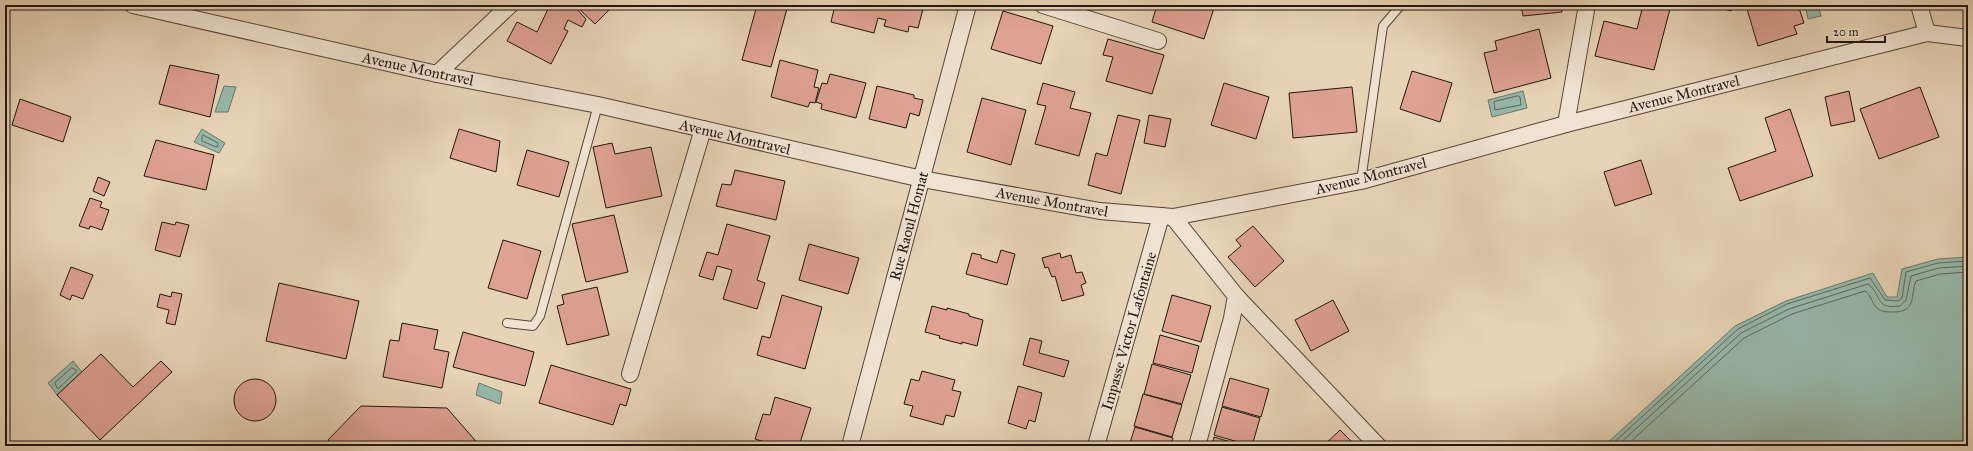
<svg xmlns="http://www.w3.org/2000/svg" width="1973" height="451" viewBox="0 0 1973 451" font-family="'IM FELL Great Primer',serif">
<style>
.water{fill:#97b8aa;stroke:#68776d}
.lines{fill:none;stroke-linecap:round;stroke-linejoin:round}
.shore{stroke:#5c675e;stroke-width:1}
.building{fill:#dea192;stroke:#211611}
.lane-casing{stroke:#52453a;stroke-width:10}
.street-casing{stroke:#52453a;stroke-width:18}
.lane{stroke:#efe2d0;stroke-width:8}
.street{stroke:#efe2d0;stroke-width:16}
.labels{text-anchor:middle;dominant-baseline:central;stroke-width:3;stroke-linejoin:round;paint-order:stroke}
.street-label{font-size:15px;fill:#211611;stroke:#efe2d0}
</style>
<rect width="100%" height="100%" fill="#e7d3b6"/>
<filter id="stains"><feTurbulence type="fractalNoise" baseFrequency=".005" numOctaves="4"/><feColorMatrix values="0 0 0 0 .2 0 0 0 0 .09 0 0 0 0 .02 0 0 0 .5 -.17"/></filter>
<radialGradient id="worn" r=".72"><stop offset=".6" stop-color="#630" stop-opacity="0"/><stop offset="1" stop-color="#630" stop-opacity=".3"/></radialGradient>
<g class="water">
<path d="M 1805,5 L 1818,5 L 1821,16 L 1808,19 Z"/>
<path d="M 224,86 L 236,87 L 228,112 L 215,112 Z"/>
<path d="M 1523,91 L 1527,108 L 1492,117 L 1488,100 Z"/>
<path d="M 202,129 L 225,143 L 219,153 L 194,142 Z"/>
<path d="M 1968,257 L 1968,446 L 1604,446 L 1735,326 L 1786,301 L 1873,273 L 1887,297 L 1897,297 L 1902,269 L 1938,259 Z"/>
<path d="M 73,361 L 82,372 L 57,395 L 48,383 Z"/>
<path d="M 479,383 L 502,392 L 500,404 L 476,395 Z"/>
</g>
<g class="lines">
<g class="shore">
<path d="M 1518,96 L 1520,97 L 1521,105 L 1495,110 L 1494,102 Z"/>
<path d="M 203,135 L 218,143 L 218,146 L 216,147 L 202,141 Z"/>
<path d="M 72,368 L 76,370 L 76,372 L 59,388 L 57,388 L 55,383 Z"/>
<path d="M 1610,446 L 1738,329 L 1787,304 L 1870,278 L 1885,300 L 1898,301 L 1902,298 L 1906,272 L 1938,263 L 1968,261"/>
<path d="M 1617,446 L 1741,333 L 1789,309 L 1868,284 C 1882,294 1874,310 1900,306 L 1906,300 L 1911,276 L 1939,268 L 1968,266"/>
<path d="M 1626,446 L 1744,338 L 1792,314 L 1865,291 C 1871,295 1872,304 1878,309 C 1882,312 1888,312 1893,312 C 1917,312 1910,296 1916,281 L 1940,274 L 1968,272"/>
</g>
</g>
<g class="building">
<path d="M 550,5 L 573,5 L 586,19 L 582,27 L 568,20 L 564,29 L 568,31 L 551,64 L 507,41 L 517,22 L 537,32 Z"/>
<path d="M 575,5 L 614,5 L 595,24 Z"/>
<path d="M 757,5 L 788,5 L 771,67 L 742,60 Z"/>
<path d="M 835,5 L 924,5 L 918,28 L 909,26 L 908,32 L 884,26 L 886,20 L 878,18 L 874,33 L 831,22 Z"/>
<path d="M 1132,5 L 1148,5 L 1147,10 Z"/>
<path d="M 1157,5 L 1215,5 L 1204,39 L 1152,22 Z"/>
<path d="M 1521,5 L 1561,5 L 1562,12 L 1523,16 Z"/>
<path d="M 1643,5 L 1653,5 L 1670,9 L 1654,70 L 1595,56 L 1604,21 L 1637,29 Z"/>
<path d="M 1710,5 L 1733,5 L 1731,11 Z"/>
<path d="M 1760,5 L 1798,5 L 1804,23 L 1794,26 L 1797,34 L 1758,46 L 1747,9 Z"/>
<path d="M 1003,11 L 1053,26 L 1041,64 L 991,49 Z"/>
<path d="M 1539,29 L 1551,78 L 1494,93 L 1484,53 L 1497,50 L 1495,41 Z"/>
<path d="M 1108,39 L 1164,55 L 1152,94 L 1106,81 L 1113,57 L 1103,55 Z"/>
<path d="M 780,60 L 818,70 L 814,87 L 819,88 L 815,103 L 810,102 L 808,107 L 771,97 Z"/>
<path d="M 170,65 L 219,75 L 210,117 L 159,104 Z"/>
<path d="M 1412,71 L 1452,83 L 1440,122 L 1400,109 Z"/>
<path d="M 830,74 L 866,83 L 856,118 L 821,109 L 822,104 L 816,102 L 822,83 L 827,84 Z"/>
<path d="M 1043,83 L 1075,92 L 1070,108 L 1091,113 L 1079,156 L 1035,144 L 1046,106 L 1037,104 Z"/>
<path d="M 1224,83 L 1269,97 L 1256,139 L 1211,125 Z"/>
<path d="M 877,86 L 914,95 L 914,98 L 923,100 L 919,116 L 910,113 L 906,128 L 869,119 Z"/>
<path d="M 1352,87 L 1357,132 L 1293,138 L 1289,93 Z"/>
<path d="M 1920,87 L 1939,137 L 1879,159 L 1860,109 Z"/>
<path d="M 1849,91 L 1855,121 L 1831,126 L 1825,97 Z"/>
<path d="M 982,98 L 1026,110 L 1011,165 L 967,152 Z"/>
<path d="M 20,99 L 71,117 L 63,142 L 12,125 Z"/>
<path d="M 1790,109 L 1813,176 L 1740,201 L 1728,168 L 1776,151 L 1765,118 Z"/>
<path d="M 1118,115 L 1140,120 L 1121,194 L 1088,185 L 1096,153 L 1107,156 Z"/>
<path d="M 1149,115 L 1171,119 L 1165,147 L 1144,143 Z"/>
<path d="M 459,129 L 500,141 L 496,172 L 450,158 Z"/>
<path d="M 156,140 L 214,155 L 206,190 L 144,176 Z"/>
<path d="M 612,143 L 615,154 L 651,147 L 662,196 L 606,208 L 593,147 Z"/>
<path d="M 527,150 L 569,162 L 559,197 L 517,185 Z"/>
<path d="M 1641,160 L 1652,194 L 1615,206 L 1604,172 Z"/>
<path d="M 735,170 L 785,181 L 776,220 L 716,206 L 722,184 L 731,185 Z"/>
<path d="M 98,177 L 110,182 L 104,196 L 93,191 Z"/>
<path d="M 90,198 L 102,202 L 100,207 L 109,210 L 102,230 L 90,226 L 89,229 L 79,226 Z"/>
<path d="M 614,215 L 628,272 L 586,282 L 572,224 Z"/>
<path d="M 162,222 L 175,225 L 176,222 L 189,225 L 180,257 L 155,250 Z"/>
<path d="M 727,224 L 770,236 L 757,280 L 765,283 L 757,309 L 723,299 L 732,270 L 717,266 L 713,280 L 699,276 L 707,252 L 718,255 Z"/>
<path d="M 1253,226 L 1284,261 L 1255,287 L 1228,257 L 1241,246 L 1236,240 Z"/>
<path d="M 503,240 L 541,251 L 527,299 L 488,288 Z"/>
<path d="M 809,244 L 859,258 L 848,294 L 799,280 Z"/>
<path d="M 1001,250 L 1015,254 L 1007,285 L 966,274 L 972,253 L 981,255 L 981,258 L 997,263 Z"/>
<path d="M 1060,253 L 1061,258 L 1071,255 L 1076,273 L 1082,272 L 1086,283 L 1081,285 L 1084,295 L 1062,301 L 1055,276 L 1052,277 L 1048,267 L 1045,268 L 1042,258 Z"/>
<path d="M 71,267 L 93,275 L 83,299 L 72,295 L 70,300 L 60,295 Z"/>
<path d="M 279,283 L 359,301 L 346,359 L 266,341 Z"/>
<path d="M 597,287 L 609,335 L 567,345 L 557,306 L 564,304 L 562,295 Z"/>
<path d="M 172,292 L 182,294 L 175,325 L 166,323 L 169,310 L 157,307 L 160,294 L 171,297 Z"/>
<path d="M 782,295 L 822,307 L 805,369 L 757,355 L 762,336 L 770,338 Z"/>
<path d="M 1172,295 L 1211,306 L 1201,342 L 1162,331 Z"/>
<path d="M 1333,300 L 1349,331 L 1311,351 L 1295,320 Z"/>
<path d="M 932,306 L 947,310 L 947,308 L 969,314 L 969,316 L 983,320 L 977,346 L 962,342 L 962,344 L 950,341 L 939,338 L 940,336 L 925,332 Z"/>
<path d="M 402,323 L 438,330 L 434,349 L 449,352 L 442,388 L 383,377 L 390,340 L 399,341 Z"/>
<path d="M 463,332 L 534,352 L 525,386 L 453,367 Z"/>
<path d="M 1160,335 L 1199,346 L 1192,373 L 1153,363 Z"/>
<path d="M 1030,338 L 1042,341 L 1039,353 L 1069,361 L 1064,377 L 1023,365 Z"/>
<path d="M 101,354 L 133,387 L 161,361 L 172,372 L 100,440 L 57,395 Z"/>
<path d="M 1152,364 L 1191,375 L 1182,404 L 1144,394 Z"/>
<path d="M 551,365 L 631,389 L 626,406 L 620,404 L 613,425 L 539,403 Z"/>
<path d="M 922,371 L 955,380 L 952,390 L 961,392 L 954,417 L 946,415 L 943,425 L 910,416 L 913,406 L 904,404 L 911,379 L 919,381 Z"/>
<path d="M 1230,378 L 1269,389 L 1261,417 L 1222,406 Z"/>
<circle cx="255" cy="400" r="21"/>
<path d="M 1018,386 L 1042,393 L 1035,422 L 1029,420 L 1026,429 L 1008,423 Z"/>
<path d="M 1143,394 L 1182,405 L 1172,437 L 1134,426 Z"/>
<path d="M 775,397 L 811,408 L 799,446 L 777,446 L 755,439 L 763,414 L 770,415 Z"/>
<path d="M 361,406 L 447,408 L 480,446 L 334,446 L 328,440 Z"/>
<path d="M 1222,407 L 1260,418 L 1252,446 L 1214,435 Z"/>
<path d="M 1135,427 L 1173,438 L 1171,446 L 1129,446 Z"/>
<path d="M 1340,430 L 1356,446 L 1323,446 Z"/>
<path d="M 1214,437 L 1244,446 L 1212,446 Z"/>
</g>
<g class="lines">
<g class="lane-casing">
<g id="lane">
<path d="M 1361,181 L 1383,26 L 1401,5"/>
<path d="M 507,323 L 533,326 L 540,316 L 598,105"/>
</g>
</g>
<g class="street-casing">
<g id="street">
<path d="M 133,5 L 437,74 L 598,105 L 922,179 L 1100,211 L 1173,217 L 1361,181 L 1566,124 L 1927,33 L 1968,38"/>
<path d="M 1043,5 L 1158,41"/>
<path d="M 1919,5 L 1927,33"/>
<path d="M 437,74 L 510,5"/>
<path d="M 1566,124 L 1587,5"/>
<path d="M 1173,217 L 1236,296 L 1232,318 L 1197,446"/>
<path d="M 1236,296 L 1378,446"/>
<path d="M 630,374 L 703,129"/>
<path d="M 850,446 L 968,5"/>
<path d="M 1096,446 L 1161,216"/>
</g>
</g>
<use href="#lane" class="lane"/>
<use href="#street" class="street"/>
</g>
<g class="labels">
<g class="street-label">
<text transform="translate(418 69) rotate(12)">Avenue Montravel</text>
<text transform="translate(1684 94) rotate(-14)">Avenue Montravel</text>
<text transform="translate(735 137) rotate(13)">Avenue Montravel</text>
<text transform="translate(1371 176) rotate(-14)">Avenue Montravel</text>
<text transform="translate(1052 202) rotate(10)">Avenue Montravel</text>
<text transform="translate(909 226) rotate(-75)">Rue Raoul Homat</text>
<text transform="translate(1129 331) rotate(-74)">Impasse Victor Lafontaine</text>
</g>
</g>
<rect width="1973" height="451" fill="none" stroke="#e7d3b6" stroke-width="20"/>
<rect x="6" y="6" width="1961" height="439" fill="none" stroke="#211611" stroke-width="2"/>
<rect x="10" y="10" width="1953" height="431" fill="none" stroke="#211611"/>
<path d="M1827 36v6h58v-6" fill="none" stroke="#211611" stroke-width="2"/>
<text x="1833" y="36" font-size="12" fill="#211611" stroke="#efe2d0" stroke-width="3" paint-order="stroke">20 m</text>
<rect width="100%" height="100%" filter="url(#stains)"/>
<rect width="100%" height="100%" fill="url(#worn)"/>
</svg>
